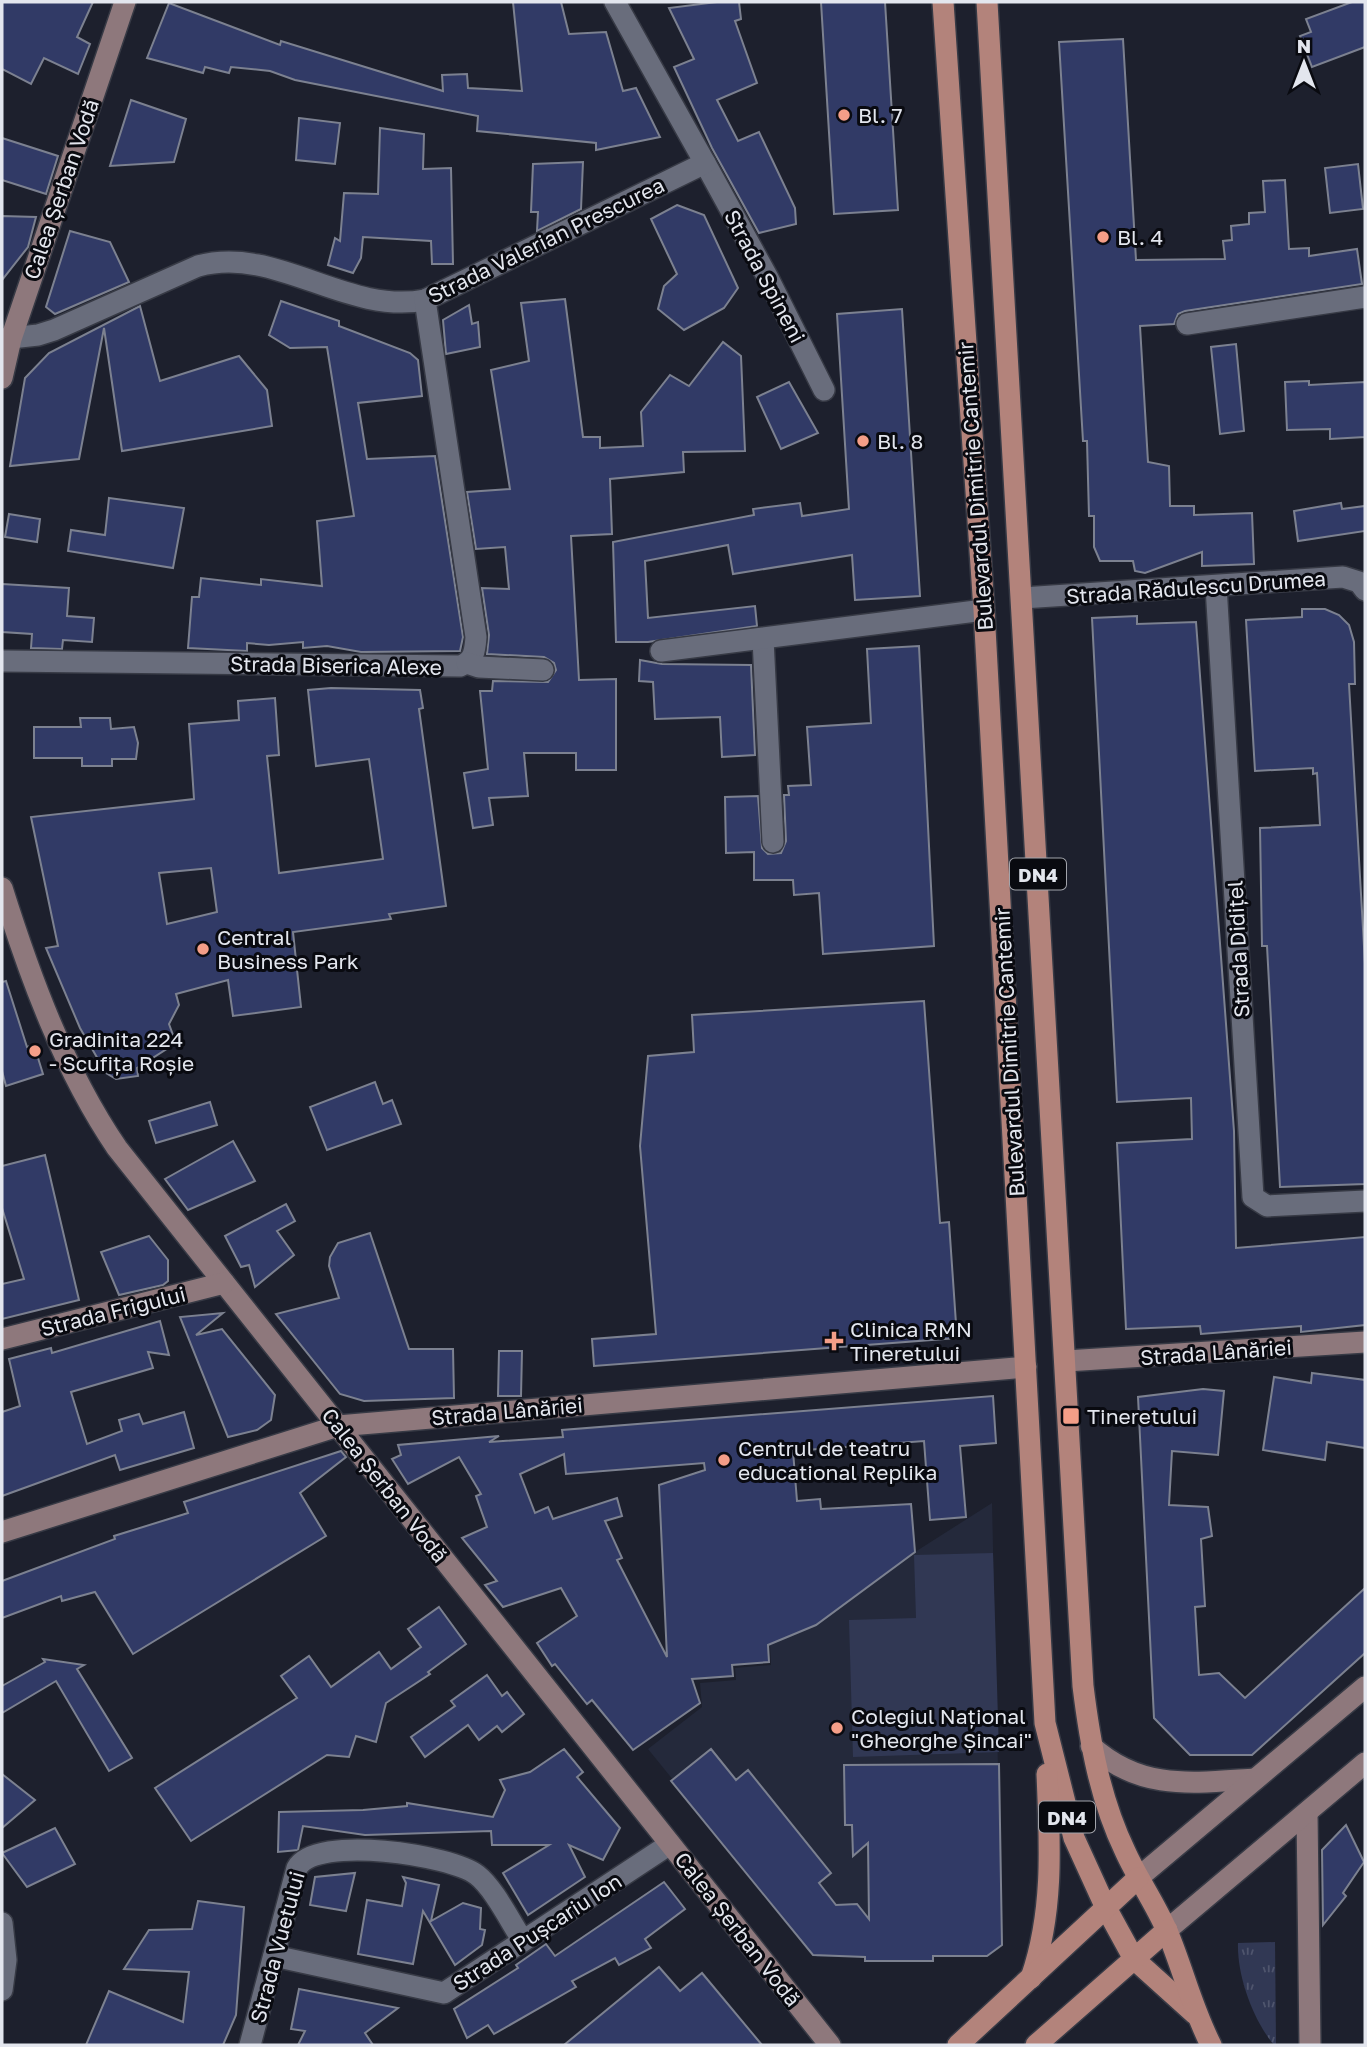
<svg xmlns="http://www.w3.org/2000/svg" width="1367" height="2047" viewBox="0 0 1367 2047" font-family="'Golos Text',sans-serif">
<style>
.built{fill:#24293b}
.grass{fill:url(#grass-tufts)}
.pitch{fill:#313854}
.building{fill:#313a66;stroke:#7c8190;stroke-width:2;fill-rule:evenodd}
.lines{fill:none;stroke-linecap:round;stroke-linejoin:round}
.street-casing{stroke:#373a45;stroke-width:24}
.secondary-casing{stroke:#373a45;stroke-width:24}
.primary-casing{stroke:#373a45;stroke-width:24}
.street{stroke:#696d7c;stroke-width:21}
.secondary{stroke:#8e787c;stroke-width:21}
.primary{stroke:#b3837b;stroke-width:21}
.poi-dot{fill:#f49e88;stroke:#090a10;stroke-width:2.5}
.labels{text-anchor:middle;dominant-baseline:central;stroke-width:6;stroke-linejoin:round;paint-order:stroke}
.shield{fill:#090a10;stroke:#a2a4ab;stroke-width:2}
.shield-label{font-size:19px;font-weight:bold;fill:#e3e6ee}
.poi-label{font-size:21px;fill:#e3e6ee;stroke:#090a10;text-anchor:start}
.street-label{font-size:21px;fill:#e3e6ee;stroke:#090a10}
</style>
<defs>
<pattern id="grass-tufts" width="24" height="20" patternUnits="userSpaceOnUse" patternTransform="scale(1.75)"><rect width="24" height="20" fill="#313854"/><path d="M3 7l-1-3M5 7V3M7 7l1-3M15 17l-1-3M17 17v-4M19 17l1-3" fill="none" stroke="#4f556d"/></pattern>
</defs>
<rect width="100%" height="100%" fill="#1d202d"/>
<path class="built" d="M 992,1503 L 1002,1945 L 988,1956 L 817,1957 L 648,1749 L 702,1707 L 700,1683 L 736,1680 L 735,1668 L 771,1665 L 770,1644 L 816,1625 L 915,1552 Z"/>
<path class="grass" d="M 1275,1942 L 1276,2045 L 1274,2045 C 1253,2020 1237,1976 1238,1943 Z"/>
<path class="pitch" d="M 993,1553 L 999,1752 L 853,1757 L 849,1620 L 916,1618 L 914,1555 Z"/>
<g class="building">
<path d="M 2,2 L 93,2 L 77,37 L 90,44 L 78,74 L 44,58 L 31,84 L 2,69 Z"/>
<path d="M 513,2 L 561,2 L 569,34 L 606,32 L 623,91 L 636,88 L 660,137 L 596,150 L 596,143 L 477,131 L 478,116 L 295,80 L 270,71 L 231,67 L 229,73 L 205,67 L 203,73 L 147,58 L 169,3 L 280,45 L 281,41 L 443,91 L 442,75 L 467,74 L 468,88 L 522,91 Z"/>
<path d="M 717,2 L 739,2 L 741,19 L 735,21 L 757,83 L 717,100 L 738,141 L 759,132 L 795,208 L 796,224 L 759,233 L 712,148 L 674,67 L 694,59 L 669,8 Z"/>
<path d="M 821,2 L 885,2 L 898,210 L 834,214 Z"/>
<path d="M 1352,2 L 1365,2 L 1365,47 L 1312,67 L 1300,36 L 1311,32 L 1306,19 Z"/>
<path d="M 1123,39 L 1136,260 L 1225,259 L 1223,241 L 1232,240 L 1231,226 L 1249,224 L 1249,213 L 1265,212 L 1263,181 L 1285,180 L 1289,249 L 1309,248 L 1309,256 L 1357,249 L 1362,284 L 1185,311 L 1178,314 L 1174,324 L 1140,326 L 1148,462 L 1169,466 L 1170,506 L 1194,506 L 1194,515 L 1252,513 L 1254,564 L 1202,566 L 1202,552 L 1145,573 L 1135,571 L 1133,561 L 1100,561 L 1094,547 L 1094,516 L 1089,516 L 1087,441 L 1083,441 L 1059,42 Z"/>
<path d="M 131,100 L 186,119 L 174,162 L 110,166 Z"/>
<path d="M 299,118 L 340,123 L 335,164 L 296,160 Z"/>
<path d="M 380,128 L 424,134 L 423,169 L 451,168 L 453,264 L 432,264 L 431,241 L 363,237 L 361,258 L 353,273 L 328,265 L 335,238 L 340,241 L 344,193 L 378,194 Z"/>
<path d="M 2,138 L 58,156 L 46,194 L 2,180 Z"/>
<path d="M 583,162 L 581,209 L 537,231 L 538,212 L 531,212 L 533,164 Z"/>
<path d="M 1358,164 L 1363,209 L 1330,213 L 1325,168 Z"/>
<path d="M 677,205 L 704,215 L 738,288 L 724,308 L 684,330 L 658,309 L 664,286 L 677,274 L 651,219 Z"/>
<path d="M 2,216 L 36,217 L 28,247 L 2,280 Z"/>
<path d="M 70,231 L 110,242 L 129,282 L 55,314 L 46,307 Z"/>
<path d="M 565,299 L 583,437 L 600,437 L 600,448 L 643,446 L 641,412 L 670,375 L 689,386 L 723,342 L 741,356 L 745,451 L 683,452 L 684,472 L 610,479 L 612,534 L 571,536 L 579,680 L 616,679 L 616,770 L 576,770 L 576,753 L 524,753 L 528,796 L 489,798 L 493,825 L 473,828 L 464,773 L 488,769 L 480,691 L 492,691 L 493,681 L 548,682 L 556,670 L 554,663 L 544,657 L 487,654 L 489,635 L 482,588 L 509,589 L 505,547 L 476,549 L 467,492 L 510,489 L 491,370 L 529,361 L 521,303 Z"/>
<path d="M 281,301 L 339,321 L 339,326 L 410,353 L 418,360 L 422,396 L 358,403 L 367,459 L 435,456 L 463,637 L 460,651 L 361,652 L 327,646 L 303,648 L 303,642 L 269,645 L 247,643 L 247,651 L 188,648 L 192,597 L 199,597 L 201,578 L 261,585 L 261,579 L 322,586 L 317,521 L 354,516 L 327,347 L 290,348 L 269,335 Z"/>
<path d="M 469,305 L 472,324 L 478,322 L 480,347 L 446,354 L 443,320 Z"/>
<path d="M 140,306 L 160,381 L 239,356 L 267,390 L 272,426 L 122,451 L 104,328 L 79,459 L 10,466 L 25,378 L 49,353 Z"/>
<path d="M 902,309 L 920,596 L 855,600 L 852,555 L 733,574 L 728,545 L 645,561 L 648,618 L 755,606 L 757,626 L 648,642 L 616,642 L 613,542 L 754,515 L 753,509 L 800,503 L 802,516 L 849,509 L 837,314 Z"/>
<path d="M 1236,344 L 1244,431 L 1220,434 L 1211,347 Z"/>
<path d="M 1309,381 L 1309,385 L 1365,382 L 1365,437 L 1330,439 L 1330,429 L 1287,430 L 1285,382 Z"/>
<path d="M 789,382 L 818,433 L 781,449 L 757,397 Z"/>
<path d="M 109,498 L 184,508 L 173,568 L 68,551 L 71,530 L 105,535 Z"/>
<path d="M 1341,503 L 1342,509 L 1365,506 L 1365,531 L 1298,541 L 1294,511 Z"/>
<path d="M 9,514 L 40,519 L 37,542 L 5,537 Z"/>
<path d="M 2,584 L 69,588 L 67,616 L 94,618 L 92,642 L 63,640 L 62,649 L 31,648 L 32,634 L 2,632 Z"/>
<path d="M 1302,609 L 1325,609 L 1339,615 L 1349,625 L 1354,642 L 1355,684 L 1349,684 L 1365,964 L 1365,1184 L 1280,1187 L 1267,946 L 1262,946 L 1260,828 L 1320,825 L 1317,773 L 1313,774 L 1313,768 L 1255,771 L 1246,620 L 1302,617 Z"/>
<path d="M 1137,616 L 1137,624 L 1196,622 L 1234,1131 L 1236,1248 L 1365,1237 L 1365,1325 L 1301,1332 L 1301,1326 L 1201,1334 L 1200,1326 L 1126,1329 L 1117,1143 L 1192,1139 L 1191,1098 L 1117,1102 L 1092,618 Z"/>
<path d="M 919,646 L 934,946 L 823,954 L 819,893 L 794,895 L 793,880 L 754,880 L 754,852 L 726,853 L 725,797 L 758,796 L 762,848 L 768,854 L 781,853 L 786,841 L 784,795 L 789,795 L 788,786 L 811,785 L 807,727 L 871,723 L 867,649 Z"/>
<path d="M 640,660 L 662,664 L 751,665 L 755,755 L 722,757 L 720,717 L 655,719 L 653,682 L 639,681 Z"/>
<path d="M 331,688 L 420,690 L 423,708 L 419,709 L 446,906 L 389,914 L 391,919 L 293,932 L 301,1007 L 233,1016 L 228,980 L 176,994 L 179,1005 L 169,1024 L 176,1043 L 137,1068 L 138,1076 L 116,1079 L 106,1073 L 80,1028 L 46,948 L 58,946 L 31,817 L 194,799 L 189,724 L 239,720 L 238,701 L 275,698 L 279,755 L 267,756 L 279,873 L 383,859 L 369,759 L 316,766 L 308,690 ZM 211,868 L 217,912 L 167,924 L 159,873 Z"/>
<path d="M 80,718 L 110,718 L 111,729 L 134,727 L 138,743 L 136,759 L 112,759 L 112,766 L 82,766 L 82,758 L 34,758 L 34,727 L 81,727 Z"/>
<path d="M 6,981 L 27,1047 L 34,1045 L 43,1074 L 6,1086 L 2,1071 L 2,982 Z"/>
<path d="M 924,1001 L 940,1223 L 949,1222 L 957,1338 L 594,1366 L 592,1339 L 656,1334 L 640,1146 L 648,1056 L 694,1052 L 692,1015 Z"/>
<path d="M 375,1082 L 383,1104 L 392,1100 L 401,1124 L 327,1150 L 310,1107 Z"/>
<path d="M 210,1102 L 217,1125 L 156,1143 L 149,1121 Z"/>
<path d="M 233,1141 L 255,1181 L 188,1210 L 165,1179 Z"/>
<path d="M 45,1155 L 79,1300 L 2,1319 L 2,1284 L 24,1279 L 2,1208 L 2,1166 Z"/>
<path d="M 286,1204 L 295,1221 L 277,1231 L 294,1255 L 255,1287 L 249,1265 L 241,1267 L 225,1236 Z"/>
<path d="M 370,1233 L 409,1349 L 453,1349 L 454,1398 L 364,1401 L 340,1394 L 276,1314 L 339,1298 L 329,1266 L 330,1257 L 338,1243 Z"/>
<path d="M 149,1236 L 168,1260 L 168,1281 L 163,1285 L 119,1295 L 101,1252 Z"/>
<path d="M 223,1313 L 196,1335 L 222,1329 L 275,1395 L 271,1420 L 257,1430 L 228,1437 L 180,1317 Z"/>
<path d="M 160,1321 L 169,1355 L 148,1352 L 153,1368 L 71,1392 L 87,1444 L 122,1431 L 119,1420 L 139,1414 L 143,1424 L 184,1412 L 194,1448 L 120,1470 L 115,1455 L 2,1496 L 2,1412 L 20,1406 L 9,1359 L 51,1348 L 52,1353 Z"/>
<path d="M 499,1351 L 522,1351 L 521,1396 L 498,1396 Z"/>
<path d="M 1312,1373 L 1365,1380 L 1365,1448 L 1327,1442 L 1325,1460 L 1263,1450 L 1274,1377 L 1311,1383 Z"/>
<path d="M 1203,1389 L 1224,1391 L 1218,1455 L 1172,1451 L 1169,1505 L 1208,1507 L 1212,1536 L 1201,1539 L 1205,1606 L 1195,1607 L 1199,1675 L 1219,1673 L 1245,1698 L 1365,1588 L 1365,1653 L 1252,1755 L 1190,1755 L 1154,1718 L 1138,1397 Z"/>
<path d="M 993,1396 L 996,1443 L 960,1446 L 966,1517 L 930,1520 L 924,1441 L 793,1451 L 797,1501 L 820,1499 L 821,1509 L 911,1504 L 915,1552 L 816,1625 L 768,1645 L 769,1662 L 732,1665 L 733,1676 L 692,1679 L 700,1703 L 633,1750 L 592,1700 L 587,1704 L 555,1664 L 552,1666 L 537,1643 L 577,1616 L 561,1588 L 503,1607 L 485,1585 L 497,1581 L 462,1538 L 487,1527 L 476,1496 L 481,1494 L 459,1457 L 408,1484 L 392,1459 L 401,1455 L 398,1445 L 499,1436 L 489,1442 L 563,1437 L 562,1430 ZM 564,1454 L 566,1474 L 704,1463 L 705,1470 L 659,1485 L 667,1657 L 617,1560 L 622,1558 L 605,1521 L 622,1516 L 617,1498 L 553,1519 L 548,1507 L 535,1513 L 520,1474 Z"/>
<path d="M 341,1451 L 346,1457 L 300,1493 L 326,1536 L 133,1654 L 95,1592 L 62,1601 L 61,1596 L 2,1618 L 2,1581 L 115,1539 L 114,1536 L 188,1513 L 184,1502 Z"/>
<path d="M 439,1607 L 466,1644 L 428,1672 L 430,1674 L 386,1703 L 376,1742 L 356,1736 L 349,1757 L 327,1755 L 191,1841 L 155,1788 L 297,1698 L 281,1676 L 309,1656 L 331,1687 L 379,1652 L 391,1669 L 421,1647 L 408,1629 Z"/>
<path d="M 43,1659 L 84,1665 L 77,1669 L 132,1758 L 109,1771 L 56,1681 L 2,1713 L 2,1686 L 45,1662 Z"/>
<path d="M 487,1675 L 502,1696 L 507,1692 L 524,1714 L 502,1732 L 497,1726 L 479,1740 L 468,1725 L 425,1757 L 411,1737 L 455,1706 L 451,1701 Z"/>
<path d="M 564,1749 L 583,1772 L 577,1777 L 620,1828 L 603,1860 L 569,1845 L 585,1877 L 528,1915 L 503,1873 L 549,1845 L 492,1845 L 491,1831 L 365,1835 L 303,1826 L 298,1850 L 278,1852 L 279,1812 L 363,1810 L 407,1806 L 407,1803 L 493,1817 L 505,1790 L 500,1780 L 530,1772 Z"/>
<path d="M 711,1749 L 736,1780 L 748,1770 L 831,1873 L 819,1883 L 836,1905 L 857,1904 L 869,1919 L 868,1843 L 853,1856 L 852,1825 L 845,1825 L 844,1765 L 999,1764 L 1002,1945 L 987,1956 L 933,1956 L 933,1961 L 865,1961 L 865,1957 L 813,1955 L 671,1781 Z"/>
<path d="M 2,1774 L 35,1800 L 2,1828 Z"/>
<path d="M 1346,1825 L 1364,1862 L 1343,1893 L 1346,1896 L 1323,1925 L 1322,1850 Z"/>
<path d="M 55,1828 L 75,1864 L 27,1887 L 2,1853 Z"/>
<path d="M 355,1873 L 346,1911 L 310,1905 L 315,1877 Z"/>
<path d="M 403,1877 L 439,1885 L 431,1921 L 463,1903 L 481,1908 L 480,1929 L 485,1930 L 482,1945 L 455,1965 L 423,1911 L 413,1964 L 358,1954 L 367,1900 L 402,1906 L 406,1883 Z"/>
<path d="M 664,1882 L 685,1909 L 645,1939 L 651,1948 L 619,1965 L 615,1958 L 572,1981 L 576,1987 L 494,2034 L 488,2025 L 467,2038 L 454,2009 L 518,1968 L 516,1965 L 546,1944 L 555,1956 Z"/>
<path d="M 198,1901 L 244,1907 L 236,2015 L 223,2045 L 86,2045 L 109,1991 L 183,2022 L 189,1972 L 124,1969 L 149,1930 L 192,1929 Z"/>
<path d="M 659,1967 L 680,1991 L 702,1973 L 762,2045 L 564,2045 Z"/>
<path d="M 299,1989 L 398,2008 L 365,2033 L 373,2045 L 298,2045 L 305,2031 L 291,2029 Z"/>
</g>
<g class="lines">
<g class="street-casing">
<g id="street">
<path d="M 705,163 L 768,278 L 824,390"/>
<path d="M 1187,324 L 1365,297"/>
<path d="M 2,339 L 38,335 L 54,330 L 198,266 C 277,245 345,315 425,300 L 705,163 L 615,2"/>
<path d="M 1216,586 L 1253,1197 L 1267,1206 L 1365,1201"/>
<path d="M 1022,598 L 1343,577 L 1359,582 L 1365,590"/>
<path d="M 763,639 L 773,842"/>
<path d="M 661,651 L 984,610"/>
<path d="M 2,661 L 460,666 C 474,661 475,651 476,637 L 425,300"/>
<path d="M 467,663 L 479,667 L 543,670"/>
<path d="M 2,1923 L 6,1960 L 2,1990"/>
<path d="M 274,1956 L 444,1993 L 670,1844"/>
<path d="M 250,2045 L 297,1868 C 316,1834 451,1855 477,1875 C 494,1888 511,1923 523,1941"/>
</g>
</g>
<g class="secondary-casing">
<g id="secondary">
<path d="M 2,378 L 11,339 L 125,2"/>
<path d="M 2,888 C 30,977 64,1070 117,1148 L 830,2045"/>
<path d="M 2,1339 L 224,1283"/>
<path d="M 1066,1361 L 1365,1342"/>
<path d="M 2,1532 L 338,1426 L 1026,1367"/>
<path d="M 1091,1746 C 1141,1791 1192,1783 1255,1779"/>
<path d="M 1307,1813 L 1310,2045"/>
<path d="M 1138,1878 L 1365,1687"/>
<path d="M 1167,1930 L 1365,1763"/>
</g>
</g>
<g class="primary-casing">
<g id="primary">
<path d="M 943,2 L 984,610 L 1045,1723 L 1074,1838 L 1105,1906 L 1134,1959 L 1195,2014"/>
<path d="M 987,2 L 1083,1686 C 1090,1743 1100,1799 1125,1851 C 1137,1878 1155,1903 1167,1931 C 1183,1969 1192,2008 1211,2045"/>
<path d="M 1031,1978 C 1054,1912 1050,1843 1047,1774"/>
<path d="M 958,2045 L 1138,1878"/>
<path d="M 1036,2045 L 1167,1930"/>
</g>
</g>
<use href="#street" class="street"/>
<use href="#secondary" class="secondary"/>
<use href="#primary" class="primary"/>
</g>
<g class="poi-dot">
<circle cx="844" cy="115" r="7"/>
<circle cx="1103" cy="237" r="7"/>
<circle cx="863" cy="441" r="7"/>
<circle cx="203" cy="949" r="7"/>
<circle cx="35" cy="1051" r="7"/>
<path d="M830.5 1330.5h7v7h7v7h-7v7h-7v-7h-7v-7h7z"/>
<rect x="1062" y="1407" width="18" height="18" rx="3.5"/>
<circle cx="724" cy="1460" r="7"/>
<circle cx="837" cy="1728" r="7"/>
</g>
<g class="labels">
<g class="shield">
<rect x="1010" y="858.5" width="56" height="31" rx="5"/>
<rect x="1039" y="1801.5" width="56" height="31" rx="5"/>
</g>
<g class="shield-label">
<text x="1038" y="874">DN4</text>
<text x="1067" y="1817">DN4</text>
</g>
<g class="poi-label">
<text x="858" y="115">Bl. 7</text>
<text x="1117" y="237">Bl. 4</text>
<text x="877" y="441">Bl. 8</text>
<text x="217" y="937">Central<tspan x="217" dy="24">Business Park</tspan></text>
<text x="49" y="1039">Gradinita 224<tspan x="49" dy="24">- Scufița Roșie</tspan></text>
<text x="850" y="1329">Clinica RMN<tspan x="850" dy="24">Tineretului</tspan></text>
<text x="1087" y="1416">Tineretului</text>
<text x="738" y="1448">Centrul de teatru<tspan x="738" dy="24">educational Replika</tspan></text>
<text x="851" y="1716">Colegiul Național<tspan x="851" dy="24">"Gheorghe Șincai"</tspan></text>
</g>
<g class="street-label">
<text transform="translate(61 189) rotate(-71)">Calea Șerban Vodă</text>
<text transform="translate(546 240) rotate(-26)">Strada Valerian Prescurea</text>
<text transform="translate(765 276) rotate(62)">Strada Spineni</text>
<text transform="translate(975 486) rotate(-94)">Bulevardul Dimitrie Cantemir</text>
<text transform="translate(1196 587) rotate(-4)">Strada Rădulescu Drumea</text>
<text transform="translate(336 665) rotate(1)">Strada Biserica Alexe</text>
<text transform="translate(1238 949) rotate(-93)">Strada Didițel</text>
<text transform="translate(1009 1052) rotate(-93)">Bulevardul Dimitrie Cantemir</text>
<text transform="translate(113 1311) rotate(-14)">Strada Frigului</text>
<text transform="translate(1216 1352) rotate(-4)">Strada Lânăriei</text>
<text transform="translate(507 1411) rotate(-5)">Strada Lânăriei</text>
<text transform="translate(385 1485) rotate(52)">Calea Șerban Vodă</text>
<text transform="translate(738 1929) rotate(52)">Calea Șerban Vodă</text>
<text transform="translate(537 1932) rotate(-33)">Strada Pușcariu Ion</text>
<text transform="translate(277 1947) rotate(-75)">Strada Vuetului</text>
</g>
</g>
<rect width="1367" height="2047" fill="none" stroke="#e3e6ee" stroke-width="7"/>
<g transform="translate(1304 63)" stroke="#090a10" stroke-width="5" paint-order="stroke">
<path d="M0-5L12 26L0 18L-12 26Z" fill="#e3e6ee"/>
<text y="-10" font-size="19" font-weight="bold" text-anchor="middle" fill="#e3e6ee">N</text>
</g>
</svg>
